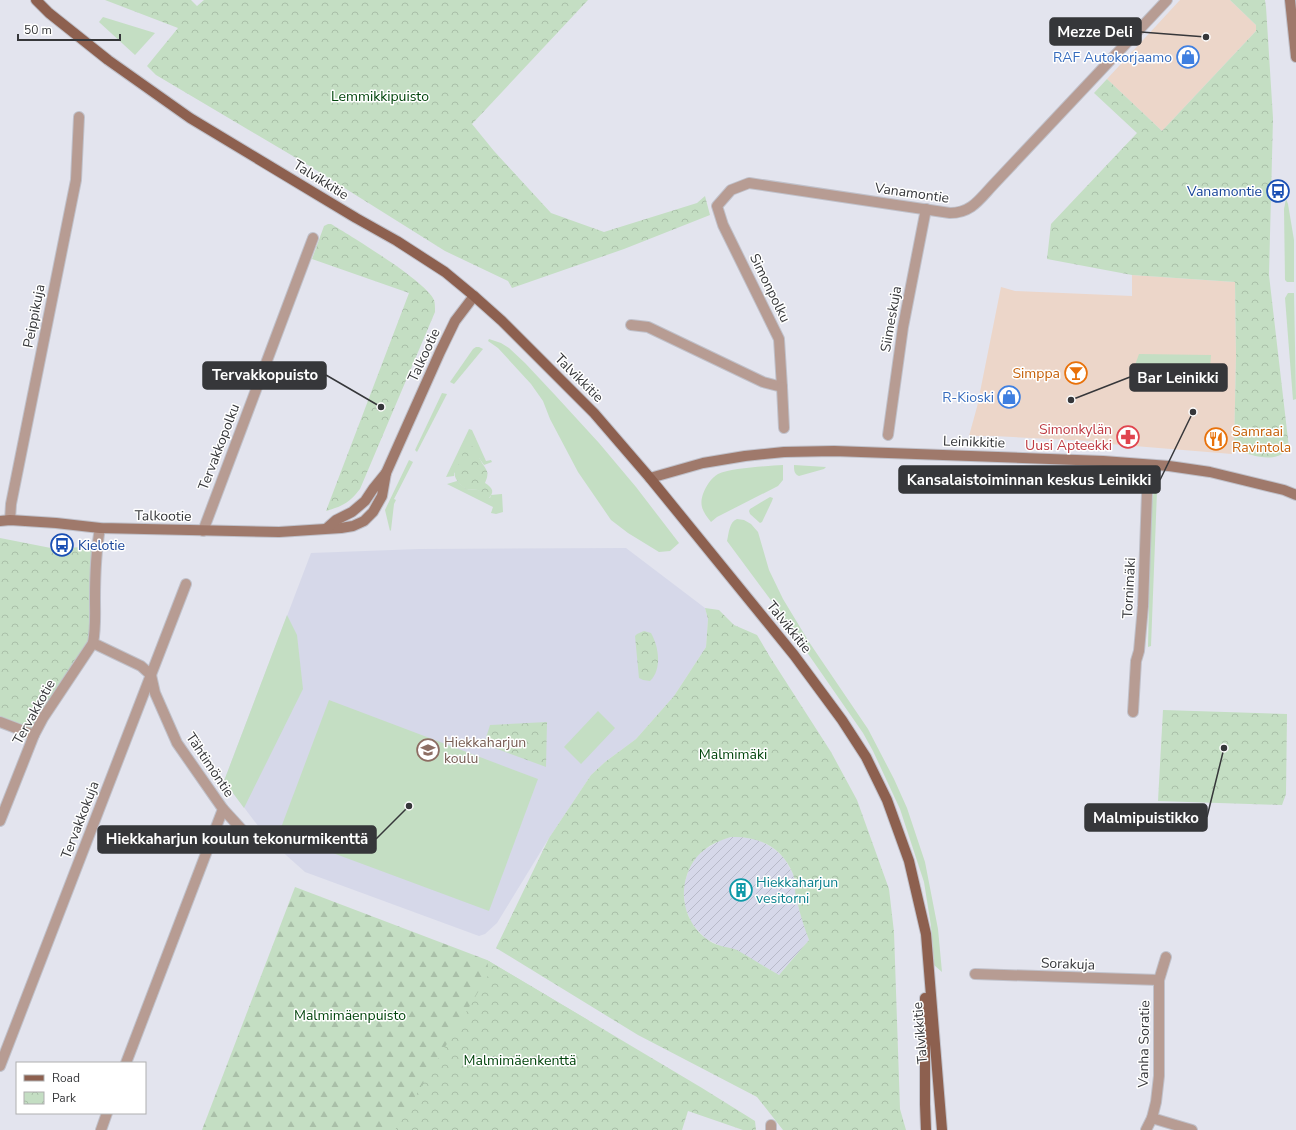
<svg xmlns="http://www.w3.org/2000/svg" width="1296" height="1130" viewBox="0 0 1296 1130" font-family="'Nunito Sans',sans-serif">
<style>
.commercial{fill:#ecd6c9}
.industrial{fill:url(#industrial-furrows)}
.built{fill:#d6d8e9}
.green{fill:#c4dec3}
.forest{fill:url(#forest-firs)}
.park{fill:url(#park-crowns);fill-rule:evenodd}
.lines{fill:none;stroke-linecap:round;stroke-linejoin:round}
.street-casing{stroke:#c0c1ca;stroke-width:12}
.secondary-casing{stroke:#c0c1ca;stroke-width:12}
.primary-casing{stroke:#c0c1ca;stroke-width:12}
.street{stroke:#b79c93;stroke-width:10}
.secondary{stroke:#9f796b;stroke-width:10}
.primary{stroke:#8d604f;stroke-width:10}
.labels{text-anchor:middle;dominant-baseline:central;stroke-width:3;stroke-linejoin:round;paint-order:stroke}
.shop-label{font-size:14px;fill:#366cbe;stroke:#fff;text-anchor:end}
.park-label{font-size:14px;fill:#00440b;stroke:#fff}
.street-label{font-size:14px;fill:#36373a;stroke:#fff}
.transit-label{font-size:14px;fill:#164399;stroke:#fff;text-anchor:end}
.food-label{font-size:14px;fill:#c56008;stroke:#fff;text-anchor:end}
.health-label{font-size:14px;fill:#be3a42;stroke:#fff;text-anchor:end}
.education-label{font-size:14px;fill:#785e54;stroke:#fff;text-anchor:start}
.culture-label{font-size:14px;fill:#0d838f;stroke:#fff;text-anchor:start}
.leader{fill:none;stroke:#36373a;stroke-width:1.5}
.callout-dot{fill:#36373a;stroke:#fff;stroke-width:1.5}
.callout{fill:#36373a;stroke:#36373a;stroke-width:1.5}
.callout-label{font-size:15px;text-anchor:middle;font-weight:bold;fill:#fff}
</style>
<defs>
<pattern id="industrial-furrows" width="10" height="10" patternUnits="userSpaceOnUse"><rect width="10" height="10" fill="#d6d8e9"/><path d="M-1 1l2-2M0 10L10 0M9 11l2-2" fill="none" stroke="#b8bac9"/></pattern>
<pattern id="forest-firs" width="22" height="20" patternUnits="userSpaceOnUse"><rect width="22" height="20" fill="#c4dec3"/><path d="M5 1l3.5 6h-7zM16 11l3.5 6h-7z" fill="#a9bfa8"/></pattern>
<pattern id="park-crowns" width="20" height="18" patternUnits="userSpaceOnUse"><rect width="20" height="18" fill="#c4dec3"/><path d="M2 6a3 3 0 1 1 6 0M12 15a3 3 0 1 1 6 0" fill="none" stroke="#a9bfa8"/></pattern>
</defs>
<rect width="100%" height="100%" fill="#e3e4ee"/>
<g class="commercial">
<path d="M 1180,0 L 1230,0 L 1256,25 L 1256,31 L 1162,131 L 1107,79 Z"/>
<path d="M 1132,275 L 1235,282 L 1236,356 L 1234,450 L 1232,454 L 1110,444 L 1089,441 L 993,436 L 969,436 L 977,407 L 1001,287 L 1015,291 L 1132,296 Z"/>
</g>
<path class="industrial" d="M 731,837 L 742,837 L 759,840 L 773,848 L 784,858 L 793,874 L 796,886 L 796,899 L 809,940 L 779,975 L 735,950 L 722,947 L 705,938 L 692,924 L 685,907 L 684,896 L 684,884 L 690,867 L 696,857 L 704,850 L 721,840 Z"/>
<path class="built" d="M 626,548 L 705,608 L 708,619 L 706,647 L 674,696 L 636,739 L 605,762 L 591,775 L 549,838 L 497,923 L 485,934 L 479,936 L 305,872 L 268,839 L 224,781 L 311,553 L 419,549 Z"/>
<g class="green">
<path d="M 103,17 L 155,33 L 135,55 L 99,22 Z"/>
<path d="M 1286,199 L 1288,204 L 1294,240 L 1294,282 L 1287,282 L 1285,280 L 1284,209 Z"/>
<path d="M 1288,293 L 1294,293 L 1296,399 L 1293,400 L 1285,298 Z"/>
<path d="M 489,339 L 501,343 L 509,348 L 525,363 L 555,395 L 599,443 L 636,487 L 679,543 L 670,551 L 659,552 L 628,533 L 611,520 L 578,472 L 550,419 L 543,401 L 531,384 L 498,348 L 488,341 Z"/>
<path d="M 476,347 L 479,347 L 483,349 L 454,384 L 450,382 L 473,349 Z"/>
<path d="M 1139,354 L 1211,355 L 1210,368 L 1135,365 Z"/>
<path d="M 442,393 L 447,394 L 417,452 L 415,450 Z"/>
<path d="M 469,429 L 472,430 L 486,461 L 491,460 L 492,462 L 484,465 L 479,458 L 454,473 L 454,476 L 446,477 Z"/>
<path d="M 409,460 L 413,462 L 394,499 L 396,500 L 394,504 L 391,530 L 390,531 L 385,510 Z"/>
<path d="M 783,465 L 783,480 L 778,486 L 717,517 L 711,522 C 703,512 699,506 703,494 C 706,486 711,478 718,474 C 730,468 768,466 783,465 Z"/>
<path d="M 794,465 L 826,467 L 824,469 L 799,476 C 794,474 794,470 794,465 Z"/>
<path d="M 457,481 L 466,489 L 478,490 L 490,498 L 491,495 L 502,494 L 503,512 L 496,514 L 491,513 L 493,507 L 447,484 Z"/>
<path d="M 1154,491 L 1157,491 L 1151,646 L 1148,647 L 1151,506 Z"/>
<path d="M 770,497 L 773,498 L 772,501 L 762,522 L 760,523 L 750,514 L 749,511 L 750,509 Z"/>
<path d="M 737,519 L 744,520 L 751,524 L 758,532 L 769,570 L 783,599 L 809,642 L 868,729 L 894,779 L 907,808 L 925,862 L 938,929 L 942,972 L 934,965 L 931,926 L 924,882 L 900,809 L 873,751 L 863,733 L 770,599 L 727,541 C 729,533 729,522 737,519 Z"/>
<path d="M 287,615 L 297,635 L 303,689 L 244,808 L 224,781 Z"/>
<path d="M 329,700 L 538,779 L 489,911 L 279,833 Z"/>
<path d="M 598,711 L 615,728 L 581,764 L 564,747 Z"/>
</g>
<path class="forest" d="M 295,887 L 487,960 L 588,1020 L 682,1130 L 202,1130 Z"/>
<g class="park">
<path d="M 105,0 L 191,0 L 197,6 L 204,0 L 588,0 L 472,124 L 494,151 L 551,213 L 604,232 L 697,203 L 705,196 L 710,215 L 624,249 L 512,288 L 508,281 L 445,251 L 303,162 L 156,75 L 147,66 L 178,28 Z"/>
<path d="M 1230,0 L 1265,0 L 1266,7 L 1273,118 L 1269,275 L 1289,448 C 1275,465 1253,455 1234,450 L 1236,356 L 1235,282 L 1132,275 L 1047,259 L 1051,224 L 1137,133 L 1094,93 L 1107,79 L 1162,131 L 1256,31 L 1256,25 Z"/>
<path d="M 328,224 L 331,224 C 351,236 427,282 434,300 C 435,303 435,308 435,312 L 360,489 C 349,503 343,506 326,511 L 409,293 L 312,259 L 324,226 Z"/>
<path d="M 468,446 C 480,446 476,452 480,459 C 485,470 491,470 485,483 C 493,488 495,492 488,499 C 481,499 480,495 478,490 L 466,489 C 453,479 450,472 463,459 C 461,454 463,449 468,446 Z"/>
<path d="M 0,538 L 56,549 L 94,546 L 90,639 L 40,716 L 33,729 L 9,722 L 0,716 Z"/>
<path d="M 705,608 L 719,610 L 734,625 L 757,635 L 770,657 L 831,752 L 857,800 L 889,889 L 894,932 L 900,1109 L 906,1130 L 783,1130 L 757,1097 L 638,1035 L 496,948 L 549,838 L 591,775 L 605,762 L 636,739 L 674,696 L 706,647 L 708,619 ZM 731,837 C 759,836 782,847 793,874 C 796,883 794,892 797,901 C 800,914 804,927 809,940 L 779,975 C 765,967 751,958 737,950 C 729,947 721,947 713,943 C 689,930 678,901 687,875 C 694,854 710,843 731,837 Z"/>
<path d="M 644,631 L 651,633 C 659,647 662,670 650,681 L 643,680 L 639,678 L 635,636 L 637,634 Z"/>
<path d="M 1163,710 L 1287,714 L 1286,794 L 1282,805 L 1158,801 Z"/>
<path d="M 547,722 L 546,767 L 484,744 L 490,725 Z"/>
<path d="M 487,960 L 702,1088 L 755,1121 L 756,1130 L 743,1130 L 688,1111 L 682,1130 L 395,1130 L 489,974 Z"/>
</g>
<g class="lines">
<g class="street-casing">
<g id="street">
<path d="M 631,325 L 648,327 L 763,382 L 782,387 L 779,339 L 723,225 L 717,206 L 731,190 L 749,183 L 950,213 C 971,213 979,200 993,185 L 1167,0"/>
<path d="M 782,387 L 784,428"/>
<path d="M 888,435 L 903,327 L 926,209"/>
<path d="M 10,520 L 11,504 L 76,180 L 79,117"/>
<path d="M 100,528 C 96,551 95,576 95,599 C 95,616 96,627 93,643 L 141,666 L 151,675 L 155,693 L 177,743 L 223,809 L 126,1063"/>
<path d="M 203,531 L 313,238"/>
<path d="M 1133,712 L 1136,661 L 1139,651 L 1143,606 L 1148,465"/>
<path d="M 0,722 L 34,735"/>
<path d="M 223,809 L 245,833"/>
<path d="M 0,821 L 34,735 L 43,718 L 93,643"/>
<path d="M 975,974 L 1159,980"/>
<path d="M 0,1066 L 186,584"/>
<path d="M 1152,1118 L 1192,1130"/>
<path d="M 101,1130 L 107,1113"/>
<path d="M 771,1130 L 771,1125"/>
<path d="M 1146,1130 L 1152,1118 L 1156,1102 L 1159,1076 L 1159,980 L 1166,957"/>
</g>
</g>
<g class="secondary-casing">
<g id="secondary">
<path d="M 1290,0 L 1296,57"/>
<path d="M 650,478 L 703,463 L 745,456 L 784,452 L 834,451 L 1103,461 L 1169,466 L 1210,472 L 1284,490 L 1296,495"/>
<path d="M 0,521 L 10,520 L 56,523 L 100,528 L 279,532 L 341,528 L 353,526 L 364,521 L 373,512 L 382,496 L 386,473 L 440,352 L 455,321 L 474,296"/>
<path d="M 327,528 L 336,520 L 352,512 L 365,501 L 373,489 L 386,473"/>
</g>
</g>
<g class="primary-casing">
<g id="primary">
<path d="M 36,0 L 49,13 L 108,60 L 190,118 L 356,218 L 397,241 L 445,272 L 474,296 L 502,321 L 594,413 L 650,478 L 794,655 L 842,720 L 866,757 L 887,800 L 909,861 L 926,934 L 942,1130"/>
<path d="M 925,998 L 925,1104 L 926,1130"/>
</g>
</g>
<use href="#street" class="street"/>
<use href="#secondary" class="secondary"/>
<use href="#primary" class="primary"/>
</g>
<defs>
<g id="shop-ring" transform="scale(1.15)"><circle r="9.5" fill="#fff" stroke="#3f7fe0" stroke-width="1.5"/><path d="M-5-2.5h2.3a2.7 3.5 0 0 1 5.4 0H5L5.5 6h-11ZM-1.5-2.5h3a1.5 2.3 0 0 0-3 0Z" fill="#3f7fe0"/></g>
<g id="bus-ring" transform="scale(1.15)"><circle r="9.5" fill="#fff" stroke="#1a4fb4" stroke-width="1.5"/><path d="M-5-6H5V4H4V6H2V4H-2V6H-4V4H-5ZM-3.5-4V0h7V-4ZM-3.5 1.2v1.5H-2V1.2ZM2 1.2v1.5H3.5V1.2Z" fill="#1a4fb4"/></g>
<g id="bar-ring" transform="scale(1.15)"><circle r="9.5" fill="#fff" stroke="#e8710a" stroke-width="1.5"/><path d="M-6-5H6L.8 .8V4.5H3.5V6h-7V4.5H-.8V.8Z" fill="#e8710a"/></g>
<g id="pharmacy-ring" transform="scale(1.15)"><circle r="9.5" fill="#fff" stroke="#e0444e" stroke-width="1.5"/><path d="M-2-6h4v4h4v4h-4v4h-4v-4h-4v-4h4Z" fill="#e0444e"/></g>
<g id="restaurant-ring" transform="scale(1.15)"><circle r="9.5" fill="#fff" stroke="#e8710a" stroke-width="1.5"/><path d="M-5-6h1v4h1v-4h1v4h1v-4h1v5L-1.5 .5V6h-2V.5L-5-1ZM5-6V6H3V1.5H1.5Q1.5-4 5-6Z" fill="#e8710a"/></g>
<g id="school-ring" transform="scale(1.15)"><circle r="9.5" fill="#fff" stroke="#8d6e63" stroke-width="1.5"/><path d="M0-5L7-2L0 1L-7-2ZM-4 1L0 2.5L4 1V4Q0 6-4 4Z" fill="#8d6e63"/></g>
<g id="building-ring" transform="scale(1.15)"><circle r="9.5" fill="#fff" stroke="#0f9aa8" stroke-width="1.5"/><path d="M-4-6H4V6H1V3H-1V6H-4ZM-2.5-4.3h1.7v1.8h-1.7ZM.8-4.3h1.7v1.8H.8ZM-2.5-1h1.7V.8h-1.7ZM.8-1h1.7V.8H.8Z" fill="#0f9aa8"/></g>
</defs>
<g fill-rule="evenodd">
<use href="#shop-ring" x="1188" y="57"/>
<use href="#bus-ring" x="1278" y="191"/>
<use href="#bar-ring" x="1076" y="373"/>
<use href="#shop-ring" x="1009" y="397"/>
<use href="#pharmacy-ring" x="1128" y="437"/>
<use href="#restaurant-ring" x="1216" y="439"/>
<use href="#bus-ring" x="62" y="545"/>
<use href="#school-ring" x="428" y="750"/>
<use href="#building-ring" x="741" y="890"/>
</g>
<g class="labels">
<g class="shop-label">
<text x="1172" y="57">RAF Autokorjaamo</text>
<text x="994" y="397">R-Kioski</text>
</g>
<g class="park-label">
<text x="380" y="96">Lemmikkipuisto</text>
<text x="733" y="754">Malmimäki</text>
<text x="350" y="1015">Malmimäenpuisto</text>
<text x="520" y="1060">Malmimäenkenttä</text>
</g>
<g class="street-label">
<text transform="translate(321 180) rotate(32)">Talvikkitie</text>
<text transform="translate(912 193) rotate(8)">Vanamontie</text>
<text transform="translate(770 288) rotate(64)">Simonpolku</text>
<text transform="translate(34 316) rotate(-79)">Peippikuja</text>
<text transform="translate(891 319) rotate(-80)">Siimeskuja</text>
<text transform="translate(424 355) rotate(-65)">Talkootie</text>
<text transform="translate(579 378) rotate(45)">Talvikkitie</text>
<text transform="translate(974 442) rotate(2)">Leinikkitie</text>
<text transform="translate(219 447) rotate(-69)">Tervakkopolku</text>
<text transform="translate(163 516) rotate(1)">Talkootie</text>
<text transform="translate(1129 588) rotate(-87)">Tornimäki</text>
<text transform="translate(789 627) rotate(51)">Talvikkitie</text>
<text transform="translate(34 712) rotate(-61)">Tervakkotie</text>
<text transform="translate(210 765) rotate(56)">Tähtimöntie</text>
<text transform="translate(80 820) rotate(-69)">Tervakkokuja</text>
<text transform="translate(1068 964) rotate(2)">Sorakuja</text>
<text transform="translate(920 1033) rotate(-95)">Talvikkitie</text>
<text transform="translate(1144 1044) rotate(-89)">Vanha Soratie</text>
</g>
<g class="transit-label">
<text x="1262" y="191">Vanamontie</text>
<text x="78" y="545" text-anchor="start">Kielotie</text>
</g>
<g class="food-label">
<text x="1060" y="373">Simppa</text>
<text x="1232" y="431" text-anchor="start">Samraai<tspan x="1232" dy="16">Ravintola</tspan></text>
</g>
<g class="health-label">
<text x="1112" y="429">Simonkylän<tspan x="1112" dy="16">Uusi Apteekki</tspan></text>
</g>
<g class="education-label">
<text x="444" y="742">Hiekkaharjun<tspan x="444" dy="16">koulu</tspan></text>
</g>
<g class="culture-label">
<text x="756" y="882">Hiekkaharjun<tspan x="756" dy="16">vesitorni</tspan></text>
</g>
</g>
<path class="leader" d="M1206 37L1141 32M381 407L326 375M1071 400L1130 377M1193 412L1160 480M1224 748L1207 817M409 806L376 839"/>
<g class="callout-dot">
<circle cx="1206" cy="37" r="4"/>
<circle cx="381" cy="407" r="4"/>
<circle cx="1071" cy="400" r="4"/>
<circle cx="1193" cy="412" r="4"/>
<circle cx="1224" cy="748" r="4"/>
<circle cx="409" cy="806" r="4"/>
</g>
<g class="callout">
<rect x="1050" y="18" width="91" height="27" rx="4"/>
<rect x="203" y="362" width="123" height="27" rx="4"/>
<rect x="1130" y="364" width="97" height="27" rx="4"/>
<rect x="899" y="466" width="261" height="27" rx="4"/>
<rect x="1085" y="804" width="122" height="27" rx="4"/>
<rect x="98" y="826" width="278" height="27" rx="4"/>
</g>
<g class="callout-label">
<text x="1095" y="37">Mezze Deli</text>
<text x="265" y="380">Tervakkopuisto</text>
<text x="1178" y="383">Bar Leinikki</text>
<text x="1029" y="485">Kansalaistoiminnan keskus Leinikki</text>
<text x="1146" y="823">Malmipuistikko</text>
<text x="237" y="844">Hiekkaharjun koulun tekonurmikenttä</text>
</g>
<rect x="16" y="1062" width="130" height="52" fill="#ffffff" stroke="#afafb0"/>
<rect x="24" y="1075" width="20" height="6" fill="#8d604f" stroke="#afafb0"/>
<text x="52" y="1082" font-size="12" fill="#36373a">Road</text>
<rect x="24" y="1092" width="20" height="12" fill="url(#park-crowns)" stroke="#afafb0"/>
<text x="52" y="1102" font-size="12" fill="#36373a">Park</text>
<path d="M18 34v6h102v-6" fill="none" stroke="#36373a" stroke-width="2"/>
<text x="24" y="34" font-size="12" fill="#36373a" stroke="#ffffff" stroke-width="3" paint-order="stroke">50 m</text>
</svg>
